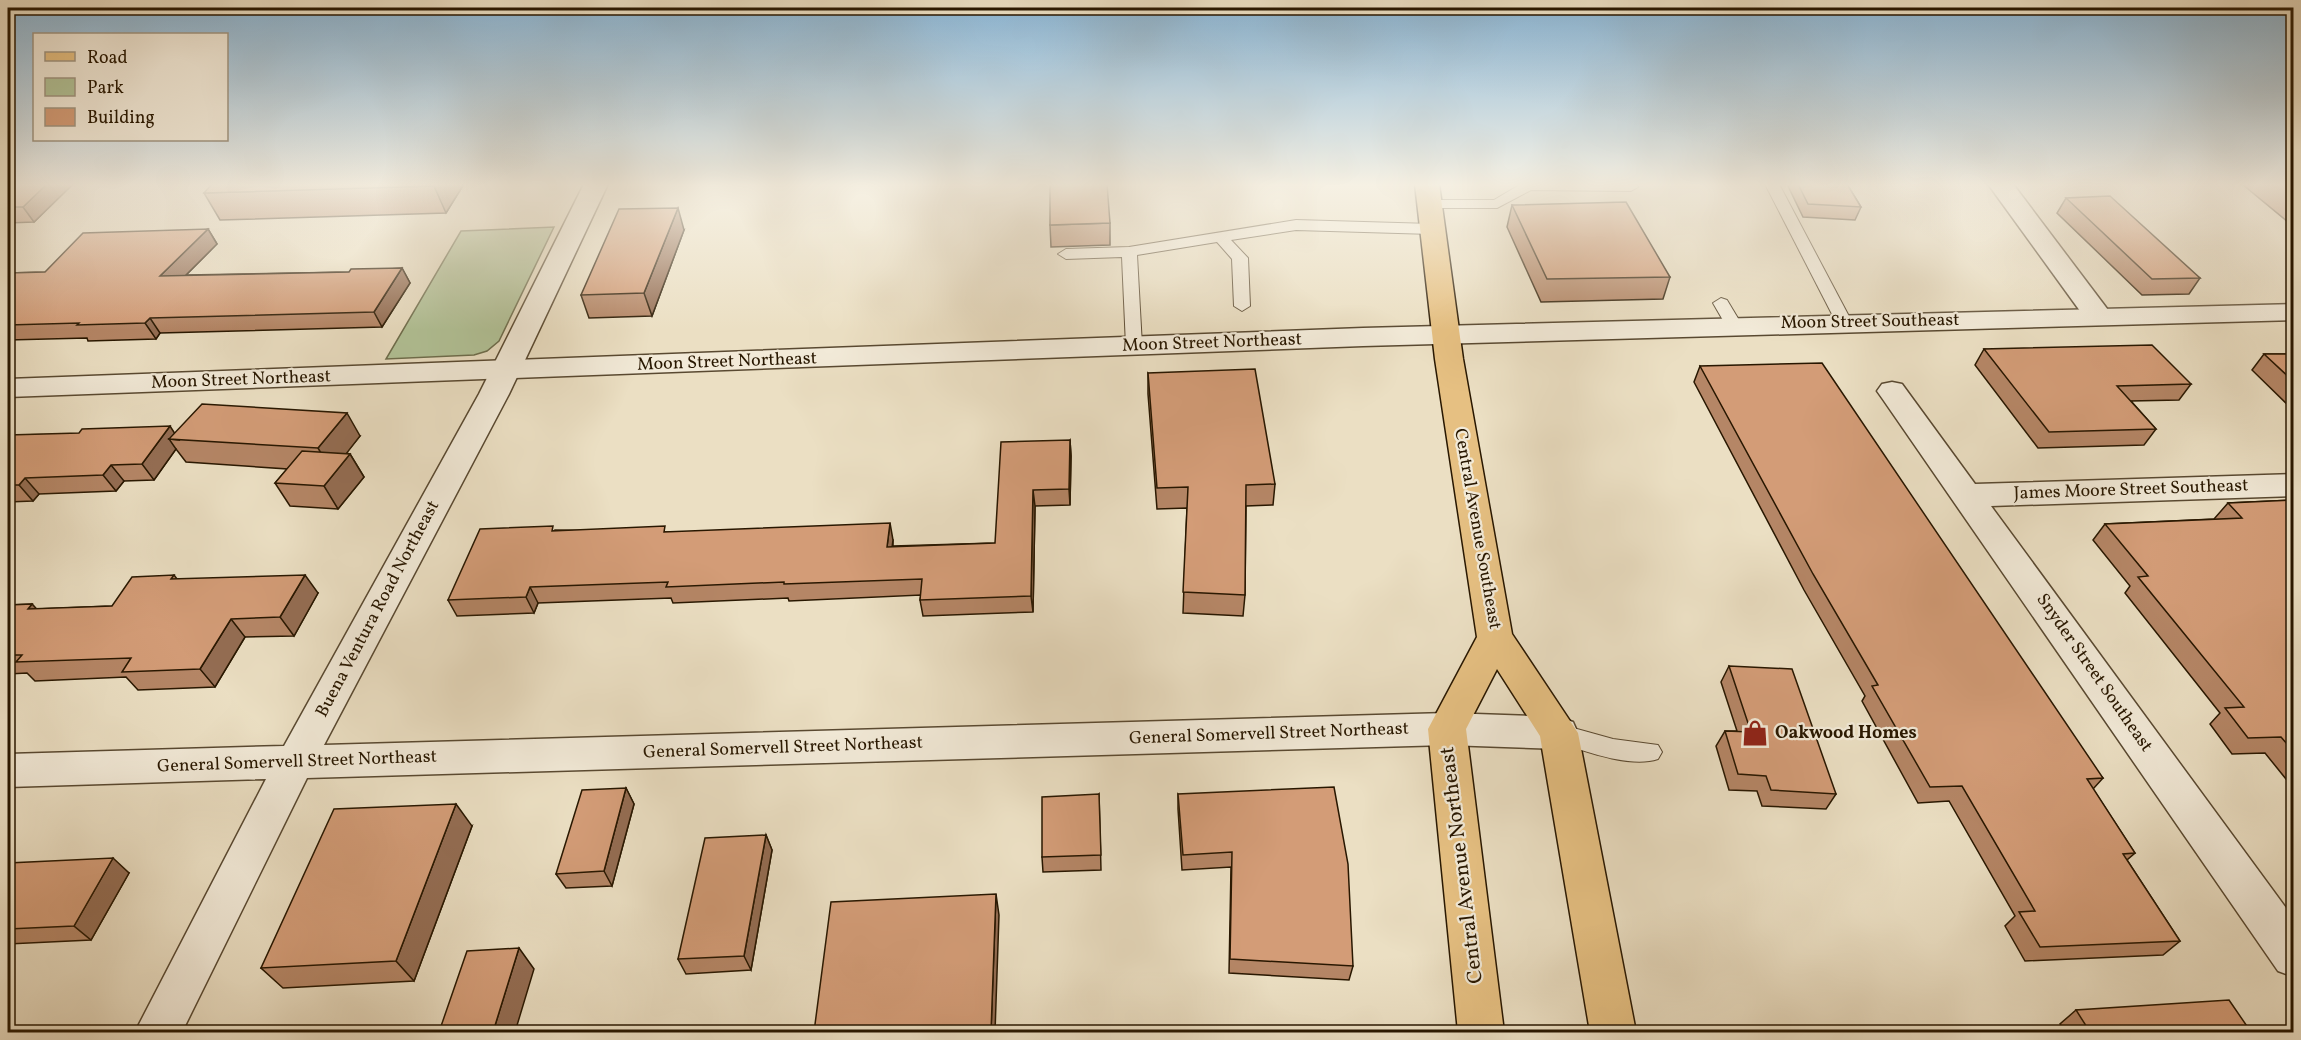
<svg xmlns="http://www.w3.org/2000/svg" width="2301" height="1040" viewBox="0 0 2301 1040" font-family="Vollkorn,serif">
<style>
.green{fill:#b2c398;stroke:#6d6d4c;stroke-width:1.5}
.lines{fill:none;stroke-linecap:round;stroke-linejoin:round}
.service-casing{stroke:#594931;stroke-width:2}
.minor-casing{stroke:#594931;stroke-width:3}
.tertiary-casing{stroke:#594931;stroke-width:3}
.primary-casing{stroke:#281700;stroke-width:3}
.service{fill:#f2ead8;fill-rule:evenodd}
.minor{fill:#f2ead8;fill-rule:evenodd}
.tertiary{fill:#f2ead8;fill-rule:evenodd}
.primary{fill:#e6c082;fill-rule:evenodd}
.wall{fill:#b58666;stroke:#281700;stroke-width:1.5}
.shaded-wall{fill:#946d53;stroke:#281700;stroke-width:1.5}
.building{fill:#d39c77;stroke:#281700;stroke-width:1.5}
.labels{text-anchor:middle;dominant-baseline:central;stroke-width:4.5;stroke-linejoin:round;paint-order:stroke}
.street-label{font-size:18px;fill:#281700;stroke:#f2ead8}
.poi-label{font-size:18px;font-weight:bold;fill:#281700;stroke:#f2ead8;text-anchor:start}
.near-street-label{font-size:21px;fill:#281700;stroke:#f2ead8}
</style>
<rect width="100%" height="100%" fill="#ebdfc3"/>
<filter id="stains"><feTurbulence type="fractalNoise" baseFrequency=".00333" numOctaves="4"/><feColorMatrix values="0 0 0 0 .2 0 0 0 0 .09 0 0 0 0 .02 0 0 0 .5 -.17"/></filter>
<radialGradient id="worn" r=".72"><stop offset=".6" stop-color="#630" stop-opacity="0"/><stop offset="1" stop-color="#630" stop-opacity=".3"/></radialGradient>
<path class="green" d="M 554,227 L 499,341 L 487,351 L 474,355 L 386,359 L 461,231 Z"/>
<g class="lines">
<g class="service-casing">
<g id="service">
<path d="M 1521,184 L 1636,184 L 1638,187 L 1631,191 L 1531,190 L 1497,208 L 1430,208 L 1423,204 L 1430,200 L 1494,200 Z"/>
<path d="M 1765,184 L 1779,184 L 1852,322 L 1850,325 L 1838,325 L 1836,322 Z"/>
<path d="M 1296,220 L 1432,224 L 1440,229 L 1432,234 L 1296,230 L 1231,240 L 1248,258 L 1250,306 L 1242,311 L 1234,306 L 1232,259 L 1217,242 L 1137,255 L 1142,346 L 1134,351 L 1126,346 L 1122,257 L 1066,259 L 1058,254 L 1066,249 L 1129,247 Z"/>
<path d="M 1721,298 L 1727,300 L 1742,325 L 1740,329 L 1728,329 L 1713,303 Z"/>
<path d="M 1559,724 L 1613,739 L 1658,745 L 1662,752 L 1658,759 C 1629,769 1579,749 1551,740 L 1548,733 L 1551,726 Z"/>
</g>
</g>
<g class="minor-casing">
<g id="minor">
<path d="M 584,184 L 608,184 L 509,394 L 324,745 L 1447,713 L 1559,717 L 1573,722 L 1578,733 L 1573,744 L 1559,749 L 1447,745 L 307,778 L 182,1032 L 135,1032 L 266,779 L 8,787 L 8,754 L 284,746 L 479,394 Z"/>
<path d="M 1988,184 L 2013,184 L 2108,310 L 2112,316 L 2108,322 L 2098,324 L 2088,322 Z"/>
<path d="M 1892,382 L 1902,384 L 1975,484 L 2294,474 L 2294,496 L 1991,506 L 2294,919 L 2294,977 L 2278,971 L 1882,398 L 1877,391 L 1882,384 Z"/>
</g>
</g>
<g class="tertiary-casing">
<path id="tertiary" d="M 2294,304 L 2294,320 L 1363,346 L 8,397 L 8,379 L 1363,328 Z"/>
</g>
<g class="primary-casing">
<path id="primary" d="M 1415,184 L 1439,184 L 1463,359 L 1512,634 L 1578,733 L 1636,1032 L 1590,1032 L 1540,736 L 1497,669 L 1466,729 L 1504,1032 L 1458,1032 L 1428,729 L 1477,637 L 1435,359 Z"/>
</g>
<use href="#service" class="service"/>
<use href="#minor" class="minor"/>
<use href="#tertiary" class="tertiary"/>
<use href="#primary" class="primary"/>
</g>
<g class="wall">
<path d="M 8,184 L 73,184 L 34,222 L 8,223 Z"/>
<path d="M 464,184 L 446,213 L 220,220 L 204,193 Z"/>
<path d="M 1787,184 L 1847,184 L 1861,207 L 1855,220 L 1803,217 Z"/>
<path d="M 2242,184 L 2294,184 L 2294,227 Z"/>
<path d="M 2066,198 L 2200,278 L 2189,294 L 2142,295 L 2057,213 Z"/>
<path d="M 1512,205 L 1670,277 L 1663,299 L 1541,302 L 1507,227 Z"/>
<path d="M 1110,223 L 1110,245 L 1051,247 L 1050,225 Z"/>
<path d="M 208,229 L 217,244 L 186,275 L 349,272 L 402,268 L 410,283 L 382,327 L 160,333 L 156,339 L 88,341 L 87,338 L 8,340 L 8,273 L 45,272 Z"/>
<path d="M 684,230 L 652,316 L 589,318 L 581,295 Z"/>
<path d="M 1984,349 L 2191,384 L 2179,400 L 2131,401 L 2156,429 L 2144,445 L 2038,448 L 1975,365 Z"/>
<path d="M 2264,354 L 2294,354 L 2294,411 L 2252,370 Z"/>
<path d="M 1700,366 L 2103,778 L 2093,789 L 2135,853 L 2127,860 L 2180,941 L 2163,955 L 2025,961 L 2005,926 L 2015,916 L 1949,801 L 1918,803 L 1862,701 L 1865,696 L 1804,590 L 1694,382 Z"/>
<path d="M 1148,373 L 1275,484 L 1273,505 L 1246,506 L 1245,595 L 1243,616 L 1183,613 L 1187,508 L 1157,509 L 1148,394 Z"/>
<path d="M 175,433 L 360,436 L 346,453 L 350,454 L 364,477 L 338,509 L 290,506 L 275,483 L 287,469 L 186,462 L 176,449 L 154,480 L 124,481 L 116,491 L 39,494 L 33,501 L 8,502 L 8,435 Z"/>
<path d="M 1070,440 L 1071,456 L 1070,505 L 1035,506 L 1033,612 L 923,616 L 920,600 L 921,595 L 789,601 L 788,598 L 673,603 L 671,598 L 538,603 L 534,613 L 457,616 L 448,600 L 555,530 L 667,532 L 893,540 L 893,546 L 995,543 Z"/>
<path d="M 2294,500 L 2294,789 L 2265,753 L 2232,754 L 2210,724 L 2220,713 L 2125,593 L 2130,586 L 2093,540 L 2105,524 L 2215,519 L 2214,519 L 2228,503 Z"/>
<path d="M 174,575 L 177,579 L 318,593 L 294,636 L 245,637 L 215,687 L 138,690 L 126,677 L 35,681 L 27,673 L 8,674 L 8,605 L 32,604 L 36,609 L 112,606 Z"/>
<path d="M 1729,666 L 1836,794 L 1826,809 L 1762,806 L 1757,791 L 1729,790 L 1716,746 L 1725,731 L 1737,731 L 1721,682 Z"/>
<path d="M 626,788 L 634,804 L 612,886 L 566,888 L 556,874 Z"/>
<path d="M 1099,794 L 1101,870 L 1043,872 L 1042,857 Z"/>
<path d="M 1178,794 L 1353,966 L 1349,980 L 1229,973 L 1231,867 L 1182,870 L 1178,809 Z"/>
<path d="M 472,826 L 414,981 L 283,988 L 261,968 Z"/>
<path d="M 766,835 L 772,850 L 751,970 L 686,974 L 678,959 Z"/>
<path d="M 8,863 L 129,873 L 91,940 L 8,944 Z"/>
<path d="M 2076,1010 L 2251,1032 L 2065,1032 L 2060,1024 Z"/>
</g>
<g class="shaded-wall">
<path d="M 47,184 L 73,184 L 34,222 L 23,207 Z"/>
<path d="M 435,184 L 464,184 L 446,213 L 434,186 Z"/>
<path d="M 678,208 L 684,230 L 652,316 L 644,293 Z"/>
<path d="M 208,229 L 217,244 L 170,291 L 160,276 Z"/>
<path d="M 402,268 L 410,283 L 382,327 L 374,312 Z"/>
<path d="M 150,318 L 160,333 L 156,339 L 145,323 Z"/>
<path d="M 347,413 L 360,436 L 332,472 L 318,448 Z"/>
<path d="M 170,426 L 179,440 L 169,439 L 176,449 L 154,480 L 142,464 Z"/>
<path d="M 1070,440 L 1071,456 L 1070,505 L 1069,489 Z"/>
<path d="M 350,454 L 364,477 L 338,509 L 324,486 Z"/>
<path d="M 111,465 L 124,481 L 116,491 L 103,475 Z"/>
<path d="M 25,478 L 39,494 L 33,501 L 19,485 Z"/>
<path d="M 1033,490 L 1035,506 L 1033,612 L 1031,596 Z"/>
<path d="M 890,523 L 893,540 L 890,563 L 887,547 Z"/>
<path d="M 305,575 L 318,593 L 294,636 L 280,617 Z"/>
<path d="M 530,587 L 538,603 L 534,613 L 526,597 Z"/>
<path d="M 32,604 L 49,622 L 28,609 Z"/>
<path d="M 231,619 L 245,637 L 215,687 L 200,669 Z"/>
<path d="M 626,788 L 634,804 L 612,886 L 604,871 Z"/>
<path d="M 456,804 L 472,826 L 414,981 L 396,961 Z"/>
<path d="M 766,835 L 772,850 L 751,970 L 744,956 Z"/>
<path d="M 113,858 L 129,873 L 91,940 L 74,926 Z"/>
<path d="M 996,894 L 999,915 L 995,1032 L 991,1032 Z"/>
<path d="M 519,948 L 534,969 L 515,1032 L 493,1032 Z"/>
</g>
<g class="building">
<path d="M 8,184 L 47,184 L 23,207 L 8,207 Z"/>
<path d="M 212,184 L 435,184 L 434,186 L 204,193 Z"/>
<path d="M 1050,184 L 1107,184 L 1110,223 L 1050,225 Z"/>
<path d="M 1798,184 L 1847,184 L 1861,207 L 1808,204 Z"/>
<path d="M 2110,196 L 2200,278 L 2152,279 L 2066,198 Z"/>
<path d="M 1626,202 L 1670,277 L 1547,279 L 1512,205 Z"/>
<path d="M 678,208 L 644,293 L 581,295 L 619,209 Z"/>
<path d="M 208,229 L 160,276 L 349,272 L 351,269 L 402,268 L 374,312 L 150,318 L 145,323 L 77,325 L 79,323 L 8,325 L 8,273 L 45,272 L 83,233 Z"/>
<path d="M 2152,345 L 2191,384 L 2117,386 L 2156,429 L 2049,432 L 1984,349 Z"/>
<path d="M 2264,354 L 2294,354 L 2294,382 Z"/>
<path d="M 1822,363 L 2103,778 L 2087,779 L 2135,853 L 2123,854 L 2180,941 L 2040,947 L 2019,912 L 2035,911 L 1962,786 L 1930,787 L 1872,686 L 1878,685 L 1813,574 L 1700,366 Z"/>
<path d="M 1255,369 L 1275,484 L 1246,485 L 1245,595 L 1183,592 L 1188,487 L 1157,488 L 1148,373 Z"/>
<path d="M 202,404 L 347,413 L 318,448 L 169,439 Z"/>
<path d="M 170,426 L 142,464 L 111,465 L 103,475 L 25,478 L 19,485 L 8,485 L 8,435 L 79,433 L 82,429 Z"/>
<path d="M 1070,440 L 1069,489 L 1033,490 L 1031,596 L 920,600 L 922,579 L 784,584 L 784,582 L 666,587 L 668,582 L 530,587 L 526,597 L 448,600 L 480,529 L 553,526 L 552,531 L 665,526 L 664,532 L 890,523 L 887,547 L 995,543 L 1001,442 Z"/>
<path d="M 302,451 L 350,454 L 324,486 L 275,483 Z"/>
<path d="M 2294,500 L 2294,752 L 2281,737 L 2248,738 L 2225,708 L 2244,707 L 2138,577 L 2148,576 L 2105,524 L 2242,518 L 2228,503 Z"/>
<path d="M 174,575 L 171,579 L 305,575 L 280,617 L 231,619 L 200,669 L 122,672 L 131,658 L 16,662 L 22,655 L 8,655 L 8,605 L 32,604 L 28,609 L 112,606 L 132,577 Z"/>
<path d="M 1729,666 L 1792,669 L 1836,794 L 1771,790 L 1766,776 L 1738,774 L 1725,731 L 1751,732 Z"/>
<path d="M 1334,787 L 1348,864 L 1353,966 L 1230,959 L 1232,852 L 1183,855 L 1178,794 Z"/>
<path d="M 626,788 L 604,871 L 556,874 L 582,790 Z"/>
<path d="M 1099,794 L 1101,855 L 1042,857 L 1042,797 Z"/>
<path d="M 456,804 L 396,961 L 261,968 L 334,809 Z"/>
<path d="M 766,835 L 744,956 L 678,959 L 705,838 Z"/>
<path d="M 113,858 L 74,926 L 8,929 L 8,863 Z"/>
<path d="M 996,894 L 991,1032 L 814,1032 L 831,902 Z"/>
<path d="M 519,948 L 493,1032 L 439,1032 L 467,951 Z"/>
<path d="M 2229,1000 L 2251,1032 L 2090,1032 L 2076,1010 Z"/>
</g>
<linearGradient id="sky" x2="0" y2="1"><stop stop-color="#89b6d7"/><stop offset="0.56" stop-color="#f6f1e4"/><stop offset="1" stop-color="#f6f1e4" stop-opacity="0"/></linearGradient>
<rect width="2301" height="330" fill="url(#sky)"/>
<defs>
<g id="shop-bare" transform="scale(2.07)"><path d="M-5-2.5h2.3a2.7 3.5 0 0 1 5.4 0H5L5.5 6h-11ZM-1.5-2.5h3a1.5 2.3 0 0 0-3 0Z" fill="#8f2418" stroke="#f2ead8" stroke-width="2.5" paint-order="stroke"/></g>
</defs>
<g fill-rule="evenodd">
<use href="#shop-bare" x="1755" y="733"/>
</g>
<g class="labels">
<g class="street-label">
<text transform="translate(1870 322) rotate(-1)">Moon Street Southeast</text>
<text transform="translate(1212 343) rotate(-2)">Moon Street Northeast</text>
<text transform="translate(727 362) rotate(-2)">Moon Street Northeast</text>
<text transform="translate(241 380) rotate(-2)">Moon Street Northeast</text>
<text transform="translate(2131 490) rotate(-2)">James Moore Street Southeast</text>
<text transform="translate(1477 529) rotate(80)">Central Avenue Southeast</text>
<text transform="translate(378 609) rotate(-62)">Buena Ventura Road Northeast</text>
<text transform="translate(2094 673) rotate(55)">Snyder Street Southeast</text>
<text transform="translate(1269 734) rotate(-2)">General Somervell Street Northeast</text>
<text transform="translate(783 748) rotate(-2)">General Somervell Street Northeast</text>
<text transform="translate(297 762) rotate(-2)">General Somervell Street Northeast</text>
</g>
<g class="poi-label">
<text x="1775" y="733">Oakwood Homes</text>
</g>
<g class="near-street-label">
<text transform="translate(1462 865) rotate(-97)">Central Avenue Northeast</text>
</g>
</g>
<rect width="2301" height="1040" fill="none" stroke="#ebdfc3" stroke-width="30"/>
<rect x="9" y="9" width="2283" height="1022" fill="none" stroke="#281700" stroke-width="3"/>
<rect x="15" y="15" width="2271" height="1010" fill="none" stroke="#281700" stroke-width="1.5"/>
<rect x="33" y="33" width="195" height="108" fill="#f2ead8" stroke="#a19682" stroke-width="1.5"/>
<rect x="45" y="52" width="30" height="9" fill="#e6c082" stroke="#a19682" stroke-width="1.5"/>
<text x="87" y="63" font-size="18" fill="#281700">Road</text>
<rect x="45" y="78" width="30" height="18" fill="#b2c398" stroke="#a19682" stroke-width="1.5"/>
<text x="87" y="93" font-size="18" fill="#281700">Park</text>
<rect x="45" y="108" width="30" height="18" fill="#d39c77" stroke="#a19682" stroke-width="1.5"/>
<text x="87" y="123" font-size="18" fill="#281700">Building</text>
<rect width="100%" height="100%" filter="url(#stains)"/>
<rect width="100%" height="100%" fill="url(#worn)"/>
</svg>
